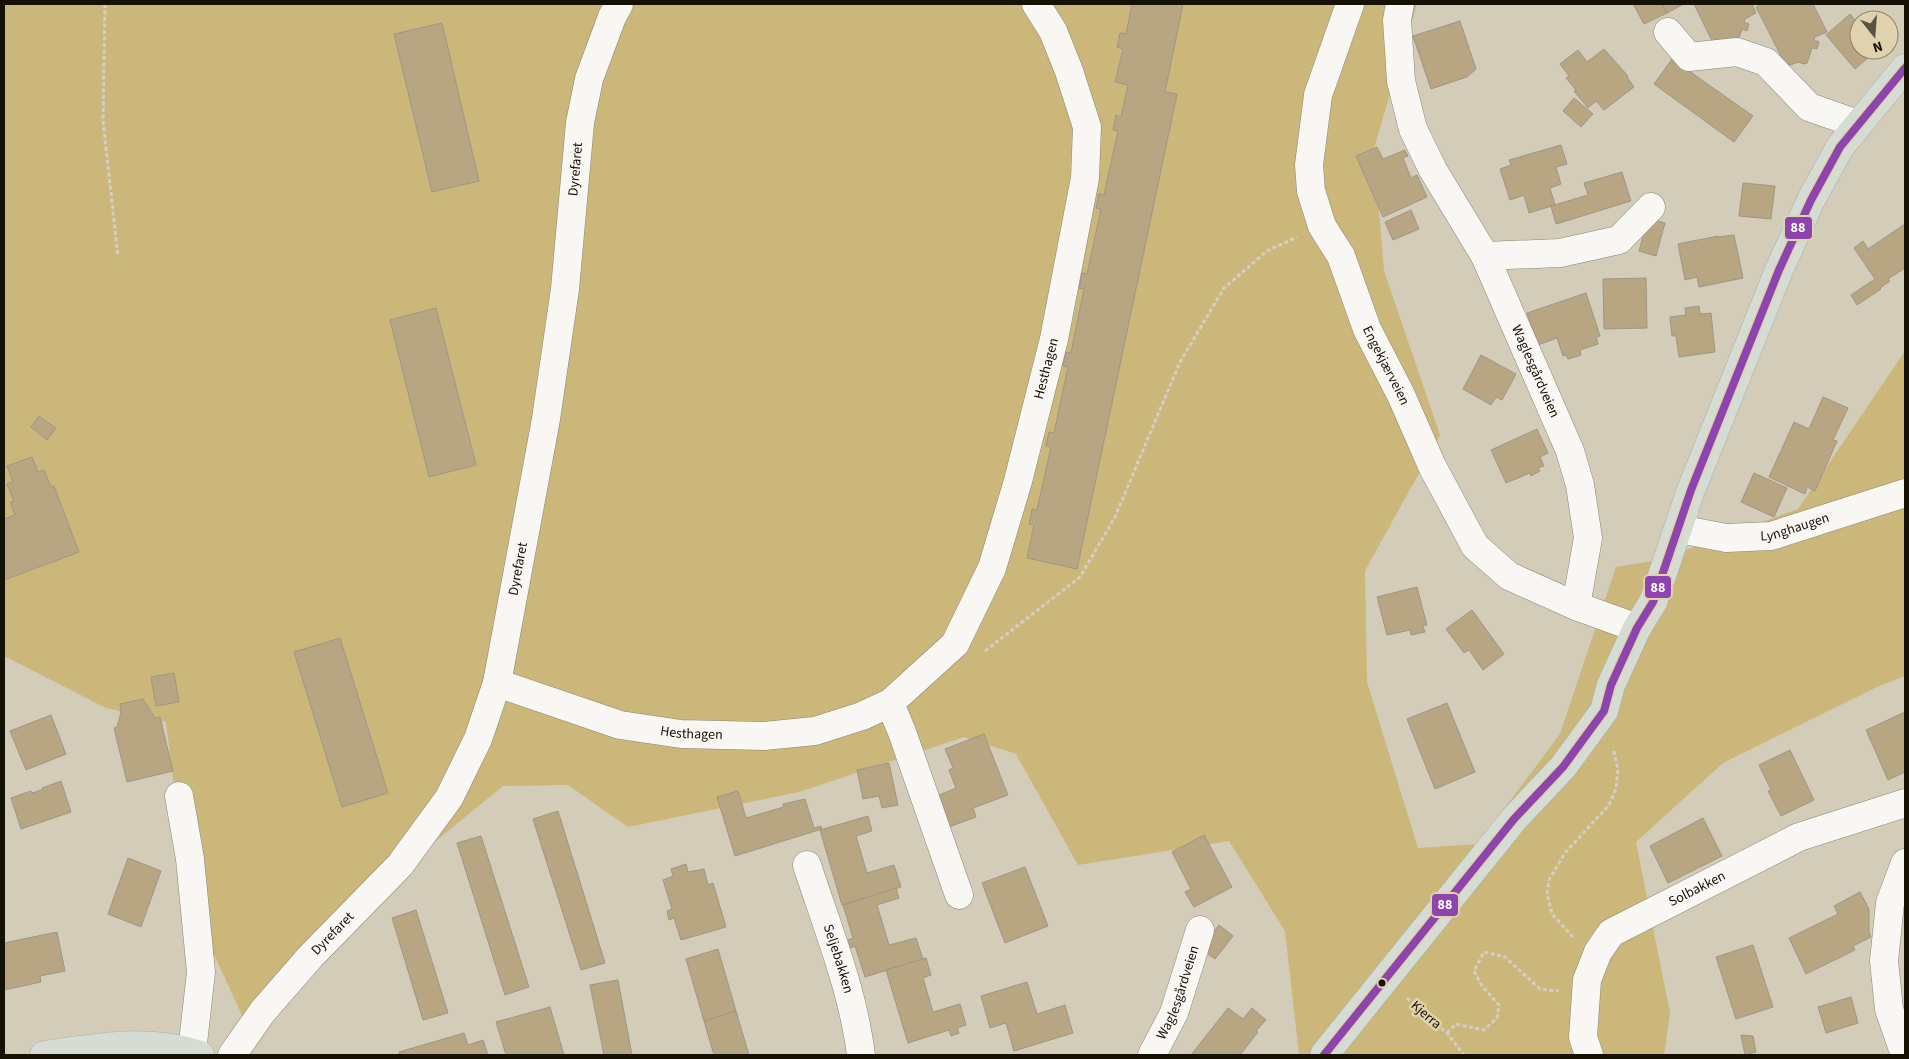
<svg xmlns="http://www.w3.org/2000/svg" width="1909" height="1059" viewBox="0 0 1909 1059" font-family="'Source Sans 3',sans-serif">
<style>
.green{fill:#cbb779}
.building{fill:#b8a581;stroke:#9e9688}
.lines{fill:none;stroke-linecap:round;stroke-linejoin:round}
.minor-casing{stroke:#8a8676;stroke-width:29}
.major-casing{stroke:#afaca2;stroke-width:29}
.path{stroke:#d2cfc9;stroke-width:3;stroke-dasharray:4 2.5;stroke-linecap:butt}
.minor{stroke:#f8f7f4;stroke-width:28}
.major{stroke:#d4dcd4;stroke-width:28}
.bus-1-casing{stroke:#dfd2ac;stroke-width:11}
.bus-1{stroke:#8e44ad;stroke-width:8}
.bus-dot{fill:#161105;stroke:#dfd2ac;stroke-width:2}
.labels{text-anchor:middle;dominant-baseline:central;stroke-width:5;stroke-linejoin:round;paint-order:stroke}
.street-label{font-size:14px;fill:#161105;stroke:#dfd2ac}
.line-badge{stroke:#dfd2ac;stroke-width:2}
.badge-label{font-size:14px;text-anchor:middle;font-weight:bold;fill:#fff}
</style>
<rect width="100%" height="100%" fill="#d3ccb8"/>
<path class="green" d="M 4,4 L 1417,4 L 1374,148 L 1384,271 L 1440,435 L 1365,571 L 1367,682 L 1418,848 L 1478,844 L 1560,734 L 1616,567 L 1659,560 L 1798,509 L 1905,351 L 1905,676 L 1877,687 L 1723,763 L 1636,842 L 1670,1013 L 1664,1055 L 1299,1055 L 1285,931 L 1229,841 L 1078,865 L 1016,754 L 964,737 L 799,792 L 628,827 L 568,785 L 503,786 L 366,898 L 246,1024 L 188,898 L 166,722 L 106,708 L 4,656 Z"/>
<g class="building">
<path d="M 1132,4 L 1183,4 L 1165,92 L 1177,94 L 1077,569 L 1027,558 L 1034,525 L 1029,524 L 1032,509 L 1037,510 L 1051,447 L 1046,446 L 1049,432 L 1054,433 L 1068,367 L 1063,366 L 1066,352 L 1071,353 L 1084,289 L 1079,288 L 1082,273 L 1087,274 L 1101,209 L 1096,208 L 1099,194 L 1104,195 L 1118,131 L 1113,130 L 1116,115 L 1121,117 L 1128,85 L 1115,82 L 1123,49 L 1117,47 L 1120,33 L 1126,34 Z"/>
<path d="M 1633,4 L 1662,4 L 1667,13 L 1644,24 Z"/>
<path d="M 1662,4 L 1682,4 L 1682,5 L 1667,13 Z"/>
<path d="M 1694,4 L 1752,4 L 1756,13 L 1745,19 L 1744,22 L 1749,24 L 1747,31 L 1742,29 L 1737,44 L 1714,45 Z"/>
<path d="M 1762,4 L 1813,4 L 1827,32 L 1815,37 L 1814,40 L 1819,42 L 1817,49 L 1812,48 L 1807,63 L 1804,64 L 1798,62 L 1790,65 L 1785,64 L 1756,7 Z"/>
<path d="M 1850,14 L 1859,25 L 1859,50 L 1877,50 L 1855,69 L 1826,35 Z"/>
<path d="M 1460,21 L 1476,69 L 1467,77 L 1431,89 L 1413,36 Z"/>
<path d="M 442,23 L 479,181 L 432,192 L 394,34 Z"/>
<path d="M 1604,49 L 1628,76 L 1627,77 L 1634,87 L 1604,110 L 1596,101 L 1588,108 L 1574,91 L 1576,90 L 1566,78 L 1569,76 L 1560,64 L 1578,50 L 1587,62 Z"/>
<path d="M 1672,59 L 1753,116 L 1734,142 L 1654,84 Z"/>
<path d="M 1574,98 L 1593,114 L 1581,127 L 1563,111 Z"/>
<path d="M 1561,145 L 1567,164 L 1556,167 L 1561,184 L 1550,188 L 1555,205 L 1529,213 L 1524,195 L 1510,200 L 1500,169 L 1511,165 L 1509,160 Z"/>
<path d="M 1377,147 L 1383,159 L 1405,150 L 1408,156 L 1403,158 L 1411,178 L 1417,175 L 1427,197 L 1383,217 L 1356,156 Z"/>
<path d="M 1622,172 L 1631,201 L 1556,224 L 1551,206 L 1588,195 L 1584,183 Z"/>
<path d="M 1743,183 L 1775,186 L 1771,219 L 1739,216 Z"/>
<path d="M 1411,210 L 1419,229 L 1393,240 L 1385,222 Z"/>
<path d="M 1648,218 L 1665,223 L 1656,256 L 1639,251 Z"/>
<path d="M 1905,224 L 1905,268 L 1888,279 L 1890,281 L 1880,288 L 1881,289 L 1857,305 L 1851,295 L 1875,279 L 1854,248 L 1863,241 L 1868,249 Z"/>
<path d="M 1734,235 L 1743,278 L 1699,287 L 1697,277 L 1685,280 L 1678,244 L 1718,236 L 1718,237 Z"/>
<path d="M 1646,278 L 1647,328 L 1604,329 L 1603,279 Z"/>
<path d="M 1586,293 L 1600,336 L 1596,337 L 1598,344 L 1580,350 L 1581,355 L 1568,359 L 1566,355 L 1563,356 L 1557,338 L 1538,345 L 1527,313 Z"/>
<path d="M 1699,306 L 1700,314 L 1711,313 L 1715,352 L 1679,357 L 1676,336 L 1672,336 L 1670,317 L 1686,315 L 1685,308 Z"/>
<path d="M 436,308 L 476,465 L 429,477 L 390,320 Z"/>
<path d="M 1481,355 L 1516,374 L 1502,400 L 1496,397 L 1491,405 L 1463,389 Z"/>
<path d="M 1823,397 L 1848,408 L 1833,440 L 1837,441 L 1815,491 L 1807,487 L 1805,494 L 1769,477 L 1794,422 L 1809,429 Z"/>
<path d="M 39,416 L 56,428 L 47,440 L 31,427 Z"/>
<path d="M 1537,429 L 1548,453 L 1540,457 L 1544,466 L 1538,468 L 1540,471 L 1531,476 L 1530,473 L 1506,483 L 1491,450 Z"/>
<path d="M 32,457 L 38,472 L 44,470 L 51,487 L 54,486 L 79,552 L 4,580 L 4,519 L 15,515 L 10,502 L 14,501 L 7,484 L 13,482 L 7,466 Z"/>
<path d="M 1754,473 L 1787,488 L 1774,517 L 1741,502 Z"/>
<path d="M 1417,587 L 1427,625 L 1423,626 L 1425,632 L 1411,635 L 1410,630 L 1387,635 L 1377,597 Z"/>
<path d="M 1472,610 L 1504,654 L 1483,670 L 1469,650 L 1464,653 L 1446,629 Z"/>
<path d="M 340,638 L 388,793 L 342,807 L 294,652 Z"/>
<path d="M 174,673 L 179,702 L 156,706 L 151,677 Z"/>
<path d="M 143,699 L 155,718 L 160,717 L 173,771 L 127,782 L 114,728 L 117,727 L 121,712 L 120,704 Z"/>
<path d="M 1447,703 L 1475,772 L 1435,789 L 1407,719 Z"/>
<path d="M 1905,712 L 1905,772 L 1888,780 L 1866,730 Z"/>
<path d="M 51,715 L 66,754 L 26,770 L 10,731 Z"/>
<path d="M 984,734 L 1008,795 L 973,808 L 976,817 L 949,827 L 937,796 L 956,788 L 949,770 L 953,768 L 945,749 Z"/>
<path d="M 1790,750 L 1814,800 L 1781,816 L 1768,791 L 1771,790 L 1759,765 Z"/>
<path d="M 889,763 L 898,805 L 882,808 L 879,796 L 863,799 L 857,770 Z"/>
<path d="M 61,781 L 71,812 L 21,829 L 11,798 L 31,791 L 32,793 L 42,790 L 42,788 Z"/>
<path d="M 738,791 L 746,818 L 784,807 L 783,804 L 805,799 L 814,828 L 821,826 L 822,829 L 735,856 L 717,797 Z"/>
<path d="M 558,811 L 605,963 L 581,970 L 533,819 Z"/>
<path d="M 868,816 L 872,831 L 856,836 L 867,873 L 894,865 L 901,887 L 842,905 L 820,830 Z"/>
<path d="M 1703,818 L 1722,856 L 1668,883 L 1650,846 Z"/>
<path d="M 1204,835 L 1232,887 L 1194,907 L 1185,892 L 1191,889 L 1172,852 Z"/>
<path d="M 481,836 L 529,987 L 505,995 L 457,843 Z"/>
<path d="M 128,858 L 161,871 L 141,927 L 108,914 Z"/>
<path d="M 686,864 L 688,872 L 704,869 L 708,885 L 713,883 L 726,927 L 681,940 L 674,918 L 669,920 L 667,911 L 672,909 L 663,880 L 673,876 L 671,869 Z"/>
<path d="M 1025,867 L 1048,926 L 1005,943 L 982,883 Z"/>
<path d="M 896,888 L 899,898 L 877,905 L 889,945 L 916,938 L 923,959 L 865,977 L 855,946 L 848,949 L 845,941 L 853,938 L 843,905 Z"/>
<path d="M 1860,892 L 1869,909 L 1869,932 L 1871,937 L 1853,946 L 1855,950 L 1806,974 L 1789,938 L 1838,914 L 1834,906 Z"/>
<path d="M 416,910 L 448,1013 L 423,1020 L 392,918 Z"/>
<path d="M 1219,925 L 1233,936 L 1215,959 L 1201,949 Z"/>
<path d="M 57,932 L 65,971 L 40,976 L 41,982 L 4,990 L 4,943 Z"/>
<path d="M 1753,945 L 1773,1007 L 1736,1019 L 1716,957 Z"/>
<path d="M 718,949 L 736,1011 L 704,1021 L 686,959 Z"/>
<path d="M 926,958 L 931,975 L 923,978 L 933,1012 L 960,1004 L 966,1025 L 957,1028 L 959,1033 L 951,1036 L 949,1030 L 908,1043 L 886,970 Z"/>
<path d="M 618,980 L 632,1055 L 604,1055 L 590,985 Z"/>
<path d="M 1027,982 L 1037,1014 L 1065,1005 L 1073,1033 L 1014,1051 L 1006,1023 L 990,1028 L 981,996 Z"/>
<path d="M 1851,997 L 1858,1023 L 1826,1033 L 1818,1007 Z"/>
<path d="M 550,1007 L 564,1055 L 506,1055 L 496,1022 Z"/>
<path d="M 1228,1008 L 1243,1019 L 1252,1008 L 1266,1020 L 1256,1031 L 1258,1032 L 1240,1055 L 1191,1055 Z"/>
<path d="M 736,1011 L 749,1055 L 714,1055 L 704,1021 Z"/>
<path d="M 464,1033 L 468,1045 L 483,1040 L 488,1055 L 400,1055 L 399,1052 Z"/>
<path d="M 1741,1035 L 1753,1036 L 1756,1052 L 1745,1055 Z"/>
</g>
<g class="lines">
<g class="minor-casing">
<g id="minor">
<path id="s1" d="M 1350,4 L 1318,95 L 1309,165 L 1311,191 L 1322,226 L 1341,256 L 1367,329 L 1401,395 L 1432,466 L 1475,546 L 1509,576 L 1576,606 L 1637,628"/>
<path id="s2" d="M 1400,4 L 1397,20 L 1401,81 L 1413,129 L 1433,170 L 1485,256 L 1570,451 L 1580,485 L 1588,538 L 1576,606"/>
<path d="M 1668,32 L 1689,57 L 1737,52 L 1766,62 L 1809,107 L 1849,121 L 1856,126"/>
<path d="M 1485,256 L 1560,253 L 1619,240 L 1651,207"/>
<path id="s3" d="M 1679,529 L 1726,538 L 1771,536 L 1905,493"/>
<path id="s4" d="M 497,683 L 620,725 L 681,734 L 764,736 L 815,731 L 862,716 L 890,703 L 955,644 L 992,568 L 1018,481 L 1054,339 L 1085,178 L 1087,127 L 1069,71 L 1053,31 L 1036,4"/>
<path d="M 890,703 L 902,732 L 959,895"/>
<path d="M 179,796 L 190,859 L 201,972 L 192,1052"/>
<path id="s5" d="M 807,865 C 827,927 853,990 861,1055"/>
<path id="s6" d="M 232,1055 L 263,1011 L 311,956 L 400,865 L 449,798 L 478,739 L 497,683 L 546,419 L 565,289 L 580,123 L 589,79 L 612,17 L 619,4"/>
<path id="s7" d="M 1152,1055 L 1174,1013 L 1200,930"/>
<path id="s8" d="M 1589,1055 L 1583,1037 L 1587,980 L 1598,952 L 1611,933 L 1799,837 L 1905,803"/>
<path d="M 1905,1055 L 1889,1009 L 1884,961 L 1890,903 L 1905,863"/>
</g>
</g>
<g class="major-casing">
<g id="major">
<path d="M 44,1055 C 95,1048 150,1037 200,1055"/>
<path d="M 1324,1055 L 1514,819 L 1563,767 L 1604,711 L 1611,685 L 1637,628 L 1653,602 L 1691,490 L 1779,270 L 1811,200 L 1840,147 L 1905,68"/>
</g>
</g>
<g class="path">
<path d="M 105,4 L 103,121 L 118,257"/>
<path d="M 985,651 L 1080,577 L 1115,517 L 1180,362 L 1224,288 L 1267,251 L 1297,237"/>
<path d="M 1573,937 L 1552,914 L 1547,894 L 1549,880 L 1565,853 L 1609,805 L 1616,788 L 1618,769 L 1613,748"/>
<path d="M 1407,998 L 1447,1033 L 1464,1055"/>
<path d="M 1447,1033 L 1456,1024 L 1484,1030 L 1497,1018 L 1499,1005 L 1482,986 L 1474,971 L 1484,952 L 1505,957 L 1540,989 L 1559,991"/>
</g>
<use href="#minor" class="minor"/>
<use href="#major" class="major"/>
<g class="bus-1-casing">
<path id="bus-1" d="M 1324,1055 L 1514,819 L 1563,767 L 1604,711 L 1611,685 L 1637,628 L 1653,602 L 1691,490 L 1779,270 L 1811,200 L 1840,147 L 1905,68"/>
</g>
<use href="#bus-1" class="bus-1"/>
</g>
<circle class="bus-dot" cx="1382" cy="983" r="4.5"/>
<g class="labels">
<g class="street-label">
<text stroke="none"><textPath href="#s6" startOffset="982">Dyrefaret</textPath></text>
<text stroke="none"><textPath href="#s1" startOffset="384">Engekjærveien</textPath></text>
<text stroke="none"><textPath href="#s4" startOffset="785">Hesthagen</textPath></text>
<text stroke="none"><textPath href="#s2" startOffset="399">Waglesgårdveien</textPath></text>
<text stroke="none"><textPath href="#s3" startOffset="118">Lynghaugen</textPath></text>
<text stroke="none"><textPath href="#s6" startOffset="578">Dyrefaret</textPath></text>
<text stroke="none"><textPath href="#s4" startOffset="202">Hesthagen</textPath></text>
<text stroke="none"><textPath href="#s8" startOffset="226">Solbakken</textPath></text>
<text stroke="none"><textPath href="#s6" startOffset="158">Dyrefaret</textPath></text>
<text stroke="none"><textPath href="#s5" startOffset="99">Seljebakken</textPath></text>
<text stroke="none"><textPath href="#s7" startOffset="68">Waglesgårdveien</textPath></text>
<text transform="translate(1426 1015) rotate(41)">Kjerra</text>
</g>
</g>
<g class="line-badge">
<rect x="1784" y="216" width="29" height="24" rx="5" fill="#8e44ad"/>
<rect x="1644" y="575" width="28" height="24" rx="5" fill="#8e44ad"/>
<rect x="1431" y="893" width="28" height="24" rx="5" fill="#8e44ad"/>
</g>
<g class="badge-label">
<text x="1798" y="232">88</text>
<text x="1658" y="592">88</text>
<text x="1445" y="909">88</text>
</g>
<rect width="1909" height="1059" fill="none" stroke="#161105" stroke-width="10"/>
<g transform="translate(1874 35) rotate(163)"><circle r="24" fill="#dfd2ac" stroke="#8f8569"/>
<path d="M0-4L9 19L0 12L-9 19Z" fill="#585244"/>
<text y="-8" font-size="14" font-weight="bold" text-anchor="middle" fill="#161105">N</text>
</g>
</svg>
